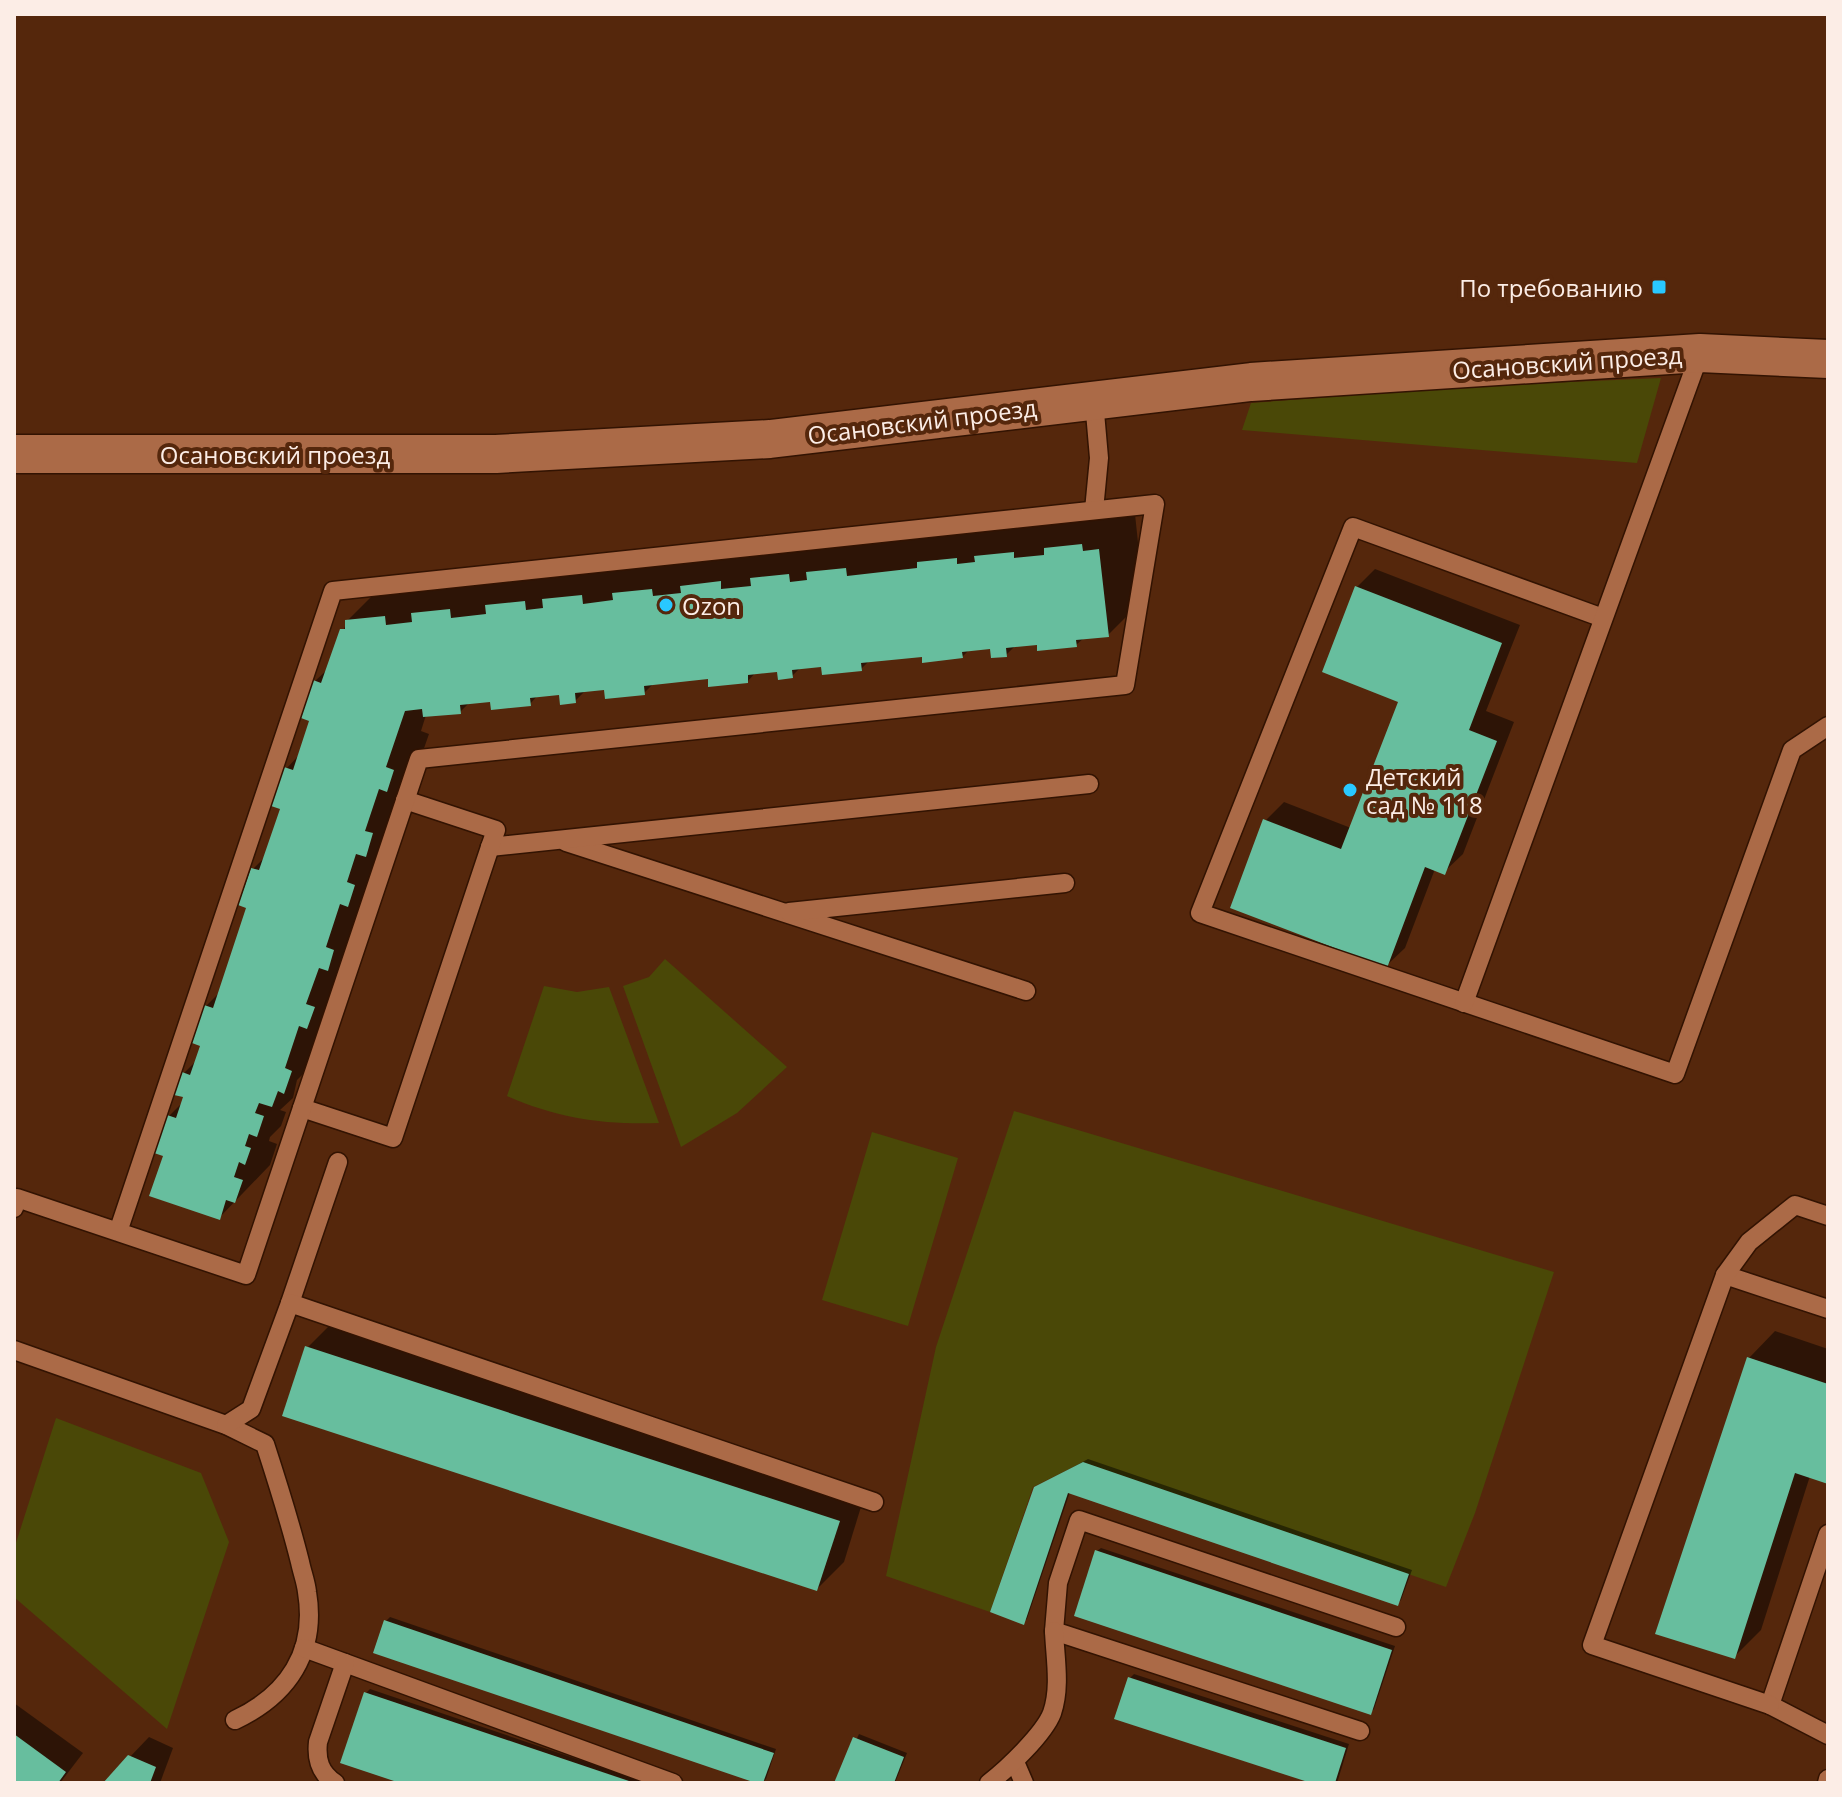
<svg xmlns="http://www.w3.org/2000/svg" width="1842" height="1797" viewBox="0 0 1842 1797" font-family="'Open Sans',sans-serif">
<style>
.green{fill:#4a4807}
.shadow{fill:#0007}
.building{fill:#67be9e}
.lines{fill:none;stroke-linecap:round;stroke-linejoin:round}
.lane-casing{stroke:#321302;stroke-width:21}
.street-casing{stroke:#321302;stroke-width:41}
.lane{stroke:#ab6a47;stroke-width:18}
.street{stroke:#ab6a47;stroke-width:38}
.poi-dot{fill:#29c8ff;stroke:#55270c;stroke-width:3}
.labels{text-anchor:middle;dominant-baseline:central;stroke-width:8;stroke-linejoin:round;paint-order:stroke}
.poi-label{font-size:24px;fill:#fcede6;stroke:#55270c;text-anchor:start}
.street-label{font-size:24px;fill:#fcede6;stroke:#55270c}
</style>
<rect width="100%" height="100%" fill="#55270c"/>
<g class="green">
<path d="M 1661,378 L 1637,463 L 1242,430 L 1251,403 L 1476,386 Z"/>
<path d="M 665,959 L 787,1067 L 737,1113 L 681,1147 L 623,986 L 649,977 Z"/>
<path d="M 544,986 L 577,992 L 609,987 L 659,1123 C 604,1125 557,1118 507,1096 Z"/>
<path d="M 1014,1111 L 1554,1272 L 1475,1513 L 1446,1587 L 1083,1462 L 1033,1487 L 990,1612 L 886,1576 L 936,1347 Z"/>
<path d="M 872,1132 L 958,1158 L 908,1326 L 822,1300 Z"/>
<path d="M 56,1418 L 201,1473 L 229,1542 L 167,1729 L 14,1597 L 14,1549 Z"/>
</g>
<g class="shadow">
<path d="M 1135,514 L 1144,599 L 1108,635 L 1084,638 L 1076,645 L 1039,642 L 1016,645 L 1006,655 L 992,647 L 969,650 L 962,657 L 923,654 L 870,660 L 861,669 L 823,665 L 801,667 L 792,676 L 779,670 L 756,672 L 748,681 L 709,677 L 654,683 L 644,693 L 606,688 L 586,690 L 575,701 L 561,693 L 538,695 L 530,704 L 492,700 L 469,703 L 460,712 L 426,715 L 421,731 L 429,734 L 422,754 L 308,1069 L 297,1080 L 293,1098 L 280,1110 L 286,1112 L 281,1126 L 270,1137 L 269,1141 L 277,1144 L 270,1165 L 219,1218 L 165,1155 L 169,1116 L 183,1102 L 184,1073 L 198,1059 L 203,1045 L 206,1006 L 220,992 L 249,907 L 253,869 L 266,856 L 282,807 L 286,769 L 300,754 L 311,720 L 315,681 L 329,668 L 347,621 L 383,585 Z"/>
<path d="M 1375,569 L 1520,625 L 1486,711 L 1514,722 L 1463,854 L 1444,872 L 1435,869 L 1405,948 L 1386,966 L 1265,821 L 1284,802 L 1351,828 L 1400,701 L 1357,587 Z"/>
<path d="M 334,1321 L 865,1494 L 844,1562 L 817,1589 L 307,1348 Z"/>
<path d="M 1775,1331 L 1828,1349 L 1828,1482 L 1810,1476 L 1761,1630 L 1734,1657 L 1749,1358 Z"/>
<path d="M 1088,1459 L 1412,1570 L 1401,1600 L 1397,1604 L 1070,1492 L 1027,1619 L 1023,1622 L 1035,1488 Z"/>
<path d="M 1101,1548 L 1395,1646 L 1374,1709 L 1370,1713 L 1097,1551 Z"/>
<path d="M 390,1617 L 776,1749 L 766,1779 L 762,1783 L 386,1621 Z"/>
<path d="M 1134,1674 L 1349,1744 L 1337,1783 L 1318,1783 L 1130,1678 Z"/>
<path d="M 370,1689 L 648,1783 L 406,1783 L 342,1761 L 366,1693 Z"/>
<path d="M 14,1703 L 83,1753 L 60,1783 L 14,1783 Z"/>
<path d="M 859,1734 L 907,1753 L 895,1783 L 836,1783 Z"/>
<path d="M 149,1737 L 173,1748 L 160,1783 L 105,1783 Z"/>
</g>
<g class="building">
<path d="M 1082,544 L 1083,551 L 1099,549 L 1109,637 L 1076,640 L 1077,647 L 1037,651 L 1037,645 L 1006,648 L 1007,657 L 991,658 L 990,649 L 962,652 L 963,658 L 922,663 L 922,657 L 861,663 L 862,671 L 822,675 L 821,667 L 792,670 L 793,678 L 778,680 L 777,672 L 748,675 L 748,683 L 708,687 L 708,679 L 644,686 L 645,695 L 605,699 L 604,690 L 575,693 L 576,703 L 560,705 L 559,695 L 530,698 L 531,706 L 491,710 L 490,702 L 460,705 L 461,714 L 423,717 L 422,709 L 405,711 L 386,767 L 394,770 L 387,792 L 379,789 L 365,831 L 373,833 L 366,857 L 356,854 L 347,882 L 355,885 L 348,907 L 340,904 L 326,947 L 334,950 L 328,971 L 319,968 L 306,1004 L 315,1007 L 307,1029 L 299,1026 L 285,1068 L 292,1071 L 284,1094 L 278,1091 L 272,1107 L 259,1103 L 255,1113 L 264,1116 L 257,1137 L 249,1134 L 245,1146 L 251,1148 L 245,1165 L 239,1162 L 234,1177 L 243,1180 L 235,1203 L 226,1200 L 220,1220 L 149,1196 L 163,1156 L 154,1153 L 167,1115 L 176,1118 L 183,1097 L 174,1095 L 182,1072 L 190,1075 L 200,1046 L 192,1043 L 204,1005 L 213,1008 L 246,908 L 238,905 L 251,868 L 259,870 L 280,809 L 271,806 L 284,767 L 293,770 L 309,721 L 301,718 L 313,680 L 321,683 L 340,629 L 345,629 L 345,620 L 385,616 L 386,625 L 412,622 L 411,613 L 450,609 L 451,618 L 486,614 L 485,605 L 525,601 L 526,610 L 543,608 L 542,599 L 582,595 L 583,604 L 613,600 L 612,593 L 652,589 L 653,596 L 681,593 L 680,586 L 721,581 L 721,589 L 751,586 L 750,578 L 789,574 L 790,582 L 807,580 L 806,572 L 846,568 L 847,576 L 917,568 L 917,562 L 957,558 L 957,564 L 975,562 L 974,556 L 1014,552 L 1014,558 L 1044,555 L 1044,548 Z"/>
<path d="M 1355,586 L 1502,643 L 1469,730 L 1497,741 L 1445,875 L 1425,867 L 1387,968 L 1230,908 L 1263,819 L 1341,849 L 1398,702 L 1322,672 Z"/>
<path d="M 305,1346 L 840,1521 L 817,1591 L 282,1416 Z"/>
<path d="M 1747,1357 L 1828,1384 L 1828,1484 L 1795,1473 L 1735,1659 L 1655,1634 Z"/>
<path d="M 1083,1462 L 1409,1574 L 1398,1606 L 1068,1493 L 1024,1625 L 990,1612 L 1034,1487 Z"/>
<path d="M 1095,1550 L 1392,1650 L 1371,1715 L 1074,1616 Z"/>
<path d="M 384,1620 L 774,1753 L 763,1783 L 756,1783 L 373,1653 Z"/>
<path d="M 1128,1677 L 1346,1748 L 1335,1783 L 1311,1783 L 1114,1719 Z"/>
<path d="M 364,1692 L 632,1782 L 632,1783 L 400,1783 L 340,1763 Z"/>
<path d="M 14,1734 L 66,1772 L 58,1783 L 14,1783 Z"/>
<path d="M 853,1737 L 904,1757 L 894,1783 L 834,1783 Z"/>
<path d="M 128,1755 L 156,1767 L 150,1783 L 103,1783 Z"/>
</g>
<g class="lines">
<g class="lane-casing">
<g id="lane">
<path d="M 1094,401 L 1099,458 L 1094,510"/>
<path d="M 1603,618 L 1353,527 L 1200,913 L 1675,1074 L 1792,750 L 1828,726"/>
<path d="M 566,842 L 1026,991"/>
<path d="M 490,847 L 1089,784"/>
<path d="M 789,912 L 1065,883"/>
<path d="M 1464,1003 L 1700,353"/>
<path d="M 302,1108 L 393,1138 L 490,847 L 496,830 L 405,800"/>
<path d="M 14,1208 L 17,1198 L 246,1275 L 419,759 L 1125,685 L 1155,504 L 333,591 L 118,1232"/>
<path d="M 1725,1275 L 1828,1309"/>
<path d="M 290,1303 L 338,1162"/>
<path d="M 14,1350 L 226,1425 L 265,1444 C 278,1484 290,1522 300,1562 C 302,1572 306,1582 307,1592 C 317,1652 288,1695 235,1720"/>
<path d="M 226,1425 L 251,1409 L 290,1303 L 874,1502"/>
<path d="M 1828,1534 L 1770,1705 L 1828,1735"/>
<path d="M 304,1648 L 673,1783"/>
<path d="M 1770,1705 L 1592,1645 L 1725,1275 L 1749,1242 L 1795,1205 L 1828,1216"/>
<path d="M 1360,1731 L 1054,1631 L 1058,1583 L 1079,1520 L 1396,1627"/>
<path d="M 1015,1762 L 1024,1783"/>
<path d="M 335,1783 C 320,1773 316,1760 318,1742 L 345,1663"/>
<path d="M 989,1783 C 1007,1769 1044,1734 1052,1713 C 1061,1687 1055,1657 1054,1631"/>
<path d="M 1827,1783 L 1828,1779"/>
</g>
</g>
<g class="street-casing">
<path id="street" d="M 14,454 L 496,454 L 770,439 L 1251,382 L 1700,353 L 1828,359"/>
</g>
<use href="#lane" class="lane"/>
<use href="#street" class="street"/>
</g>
<g class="poi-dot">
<rect x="1651" y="279" width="16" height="16" rx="4"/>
<circle cx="666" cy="605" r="8"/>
<circle cx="1350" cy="790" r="8"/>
</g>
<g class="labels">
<g class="poi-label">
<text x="1643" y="287" text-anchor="end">По требованию</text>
<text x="682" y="605">Ozon</text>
<text x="1366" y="776">Детский<tspan x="1366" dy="28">сад № 118</tspan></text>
</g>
<g class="street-label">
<text transform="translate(1567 362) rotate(-4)">Осановский проезд</text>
<text transform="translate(922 421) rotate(-7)">Осановский проезд</text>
<text x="275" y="454">Осановский проезд</text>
</g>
</g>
<rect width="1842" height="1797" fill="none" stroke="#fcede6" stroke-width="32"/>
</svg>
